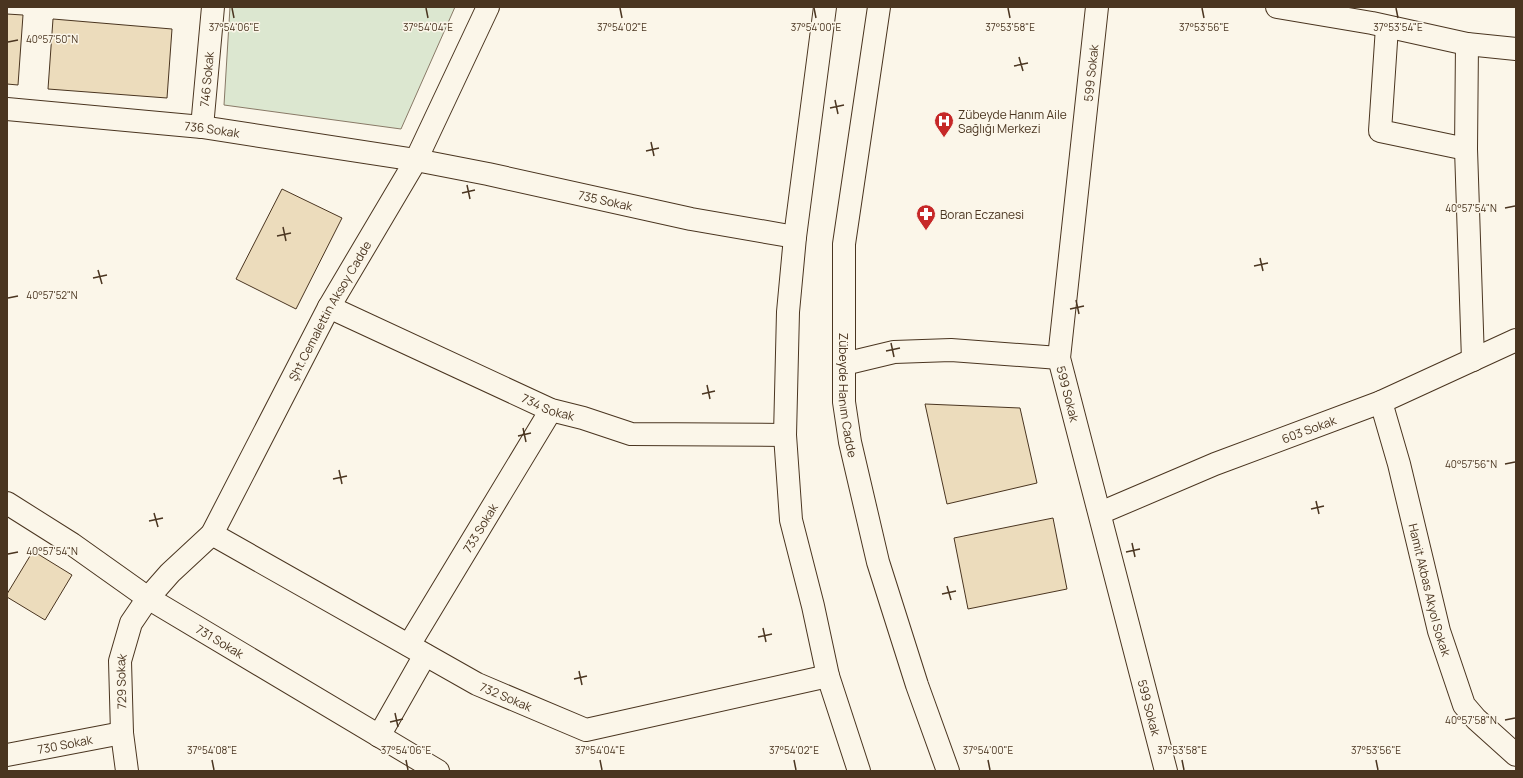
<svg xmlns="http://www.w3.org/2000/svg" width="1523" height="778" viewBox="0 0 1523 778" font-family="Manrope,sans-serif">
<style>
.green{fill:#dce7d0;stroke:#887966}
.building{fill:#ecdcbc;stroke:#4a3520}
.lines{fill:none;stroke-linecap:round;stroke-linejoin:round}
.street-casing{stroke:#4a3520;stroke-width:24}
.secondary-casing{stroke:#4a3520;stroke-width:24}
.highway-casing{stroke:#4a3520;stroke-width:24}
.street{stroke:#fbf6e9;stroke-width:22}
.secondary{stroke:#fbf6e9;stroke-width:22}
.highway{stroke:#fbf6e9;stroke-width:22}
.ticks{fill:none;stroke:#4a3520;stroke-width:1.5}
.labels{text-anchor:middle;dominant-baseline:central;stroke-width:3;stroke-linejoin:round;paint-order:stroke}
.street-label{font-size:12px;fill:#4a3520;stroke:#fbf6e9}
.poi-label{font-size:12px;fill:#4a3520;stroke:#fbf6e9;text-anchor:start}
.ticks-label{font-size:10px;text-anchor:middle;fill:#4a3520;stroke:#fbf6e9;stroke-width:3;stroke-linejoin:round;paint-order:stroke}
</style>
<rect width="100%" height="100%" fill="#fbf6e9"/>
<path class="green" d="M 230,7 L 455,7 L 401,129 L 224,105 Z"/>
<g class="building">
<path d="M 7,14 L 23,15 L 18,85 L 7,84 Z"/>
<path d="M 53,19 L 172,29 L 167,98 L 48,89 Z"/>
<path d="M 282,189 L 342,218 L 296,309 L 236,279 Z"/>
<path d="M 925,404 L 1020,408 L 1037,483 L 947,504 Z"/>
<path d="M 1053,518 L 1067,589 L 968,609 L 954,538 Z"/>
<path d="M 33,551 L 72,575 L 45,620 L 7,597 L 7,594 Z"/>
</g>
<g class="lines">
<g class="street-casing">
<g id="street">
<path id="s1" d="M 1097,7 L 1059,358 L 1166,771"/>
<path d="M 1277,7 L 1372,23 L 1467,44 L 1516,49"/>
<path d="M 1387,27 L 1380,131 L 1466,149"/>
<path d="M 1467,44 L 1466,149 L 1473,360"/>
<path id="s2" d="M 7,109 L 202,127 L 416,160 L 488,174 L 691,219 L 795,237"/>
<path id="s3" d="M 202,127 L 213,7"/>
<path id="s4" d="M 329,307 L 551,410 L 583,418 L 631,434 L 785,435"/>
<path d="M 844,364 L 894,352 L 951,350 L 1059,358"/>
<path id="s5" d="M 1381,402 L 1399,464 L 1439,631 L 1464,705 L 1476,719 L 1516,755"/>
<path id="s6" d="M 7,503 L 72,544 L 148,598 L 438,771"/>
<path id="s7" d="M 1100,513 L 1215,464 L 1381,402 L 1516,340"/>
<path id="s8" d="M 212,534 L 477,684 L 586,730 L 828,676"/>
<path id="s9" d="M 409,645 L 551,410"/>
<path d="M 379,736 L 425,655"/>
<path id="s10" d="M 7,755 L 122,733"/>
<path id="s11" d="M 127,771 L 122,733 L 120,661 L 131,623 L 148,598"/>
</g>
</g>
<g class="secondary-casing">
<g id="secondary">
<path id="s12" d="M 148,598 L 170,573 L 212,534 L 329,307 L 416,160 L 488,7"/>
</g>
</g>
<g class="highway-casing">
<g id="highway">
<path d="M 825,7 L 795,237 L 788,312 L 785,435 L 791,520 L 813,606 L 828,676 L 859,771"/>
<path id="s13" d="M 879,7 L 844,244 L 844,402 L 850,442 L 878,562 L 917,685 L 948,771"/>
</g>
</g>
<use href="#street" class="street"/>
<use href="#secondary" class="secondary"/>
<use href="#highway" class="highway"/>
</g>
<path class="ticks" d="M 232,8 L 234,18M 426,8 L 428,18M 620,8 L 622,18M 814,8 L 816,18M 1008,8 L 1010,18M 1202,8 L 1204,18M 1396,8 L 1398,18M 8,42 L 18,40M 1019,57 L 1023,71M 1014,66 L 1028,63M 835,100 L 838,114M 830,108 L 844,105M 651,142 L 654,156M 646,151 L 659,148M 467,185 L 470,199M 462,193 L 475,190M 1505,208 L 1515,206M 283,227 L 286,241M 277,236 L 291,233M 1260,258 L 1263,271M 1254,266 L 1268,263M 98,270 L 102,284M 93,278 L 107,275M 8,298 L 18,296M 1076,300 L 1079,314M 1070,309 L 1084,306M 891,343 L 894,357M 886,351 L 900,348M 707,385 L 710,399M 702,394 L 715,391M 523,428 L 526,442M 518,436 L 531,433M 1505,464 L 1515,462M 339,470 L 342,484M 333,479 L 347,476M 1316,501 L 1319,514M 1311,509 L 1324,506M 154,513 L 158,527M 149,521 L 163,518M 1132,543 L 1135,557M 1126,552 L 1140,549M 8,554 L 18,552M 947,586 L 951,600M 942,594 L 956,591M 763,628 L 766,642M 758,637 L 772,634M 579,671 L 582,685M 574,679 L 587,676M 395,713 L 398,727M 1505,720 L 1515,718M 390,722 L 403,719M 212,760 L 214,770M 406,760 L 408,770M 600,760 L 602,770M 794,760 L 796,770M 988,760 L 990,770M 1182,760 L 1184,770M 1376,760 L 1378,770"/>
<defs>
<g id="hospital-pin" transform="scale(1)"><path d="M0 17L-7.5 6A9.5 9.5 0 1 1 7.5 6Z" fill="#c62828" stroke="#fbf6e9"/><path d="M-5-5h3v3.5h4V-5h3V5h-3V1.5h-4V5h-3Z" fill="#fff"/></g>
<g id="pharmacy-pin" transform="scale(1)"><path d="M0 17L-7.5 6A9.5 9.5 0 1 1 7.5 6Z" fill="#c62828" stroke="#fbf6e9"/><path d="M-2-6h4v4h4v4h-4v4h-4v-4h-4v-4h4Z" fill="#fff"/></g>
</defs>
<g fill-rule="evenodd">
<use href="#hospital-pin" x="944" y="121"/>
<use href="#pharmacy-pin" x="926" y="214"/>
</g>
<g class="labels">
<g class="street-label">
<text transform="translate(1091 73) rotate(-84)">599 Sokak</text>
<text stroke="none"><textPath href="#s3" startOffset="48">746 Sokak</textPath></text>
<text stroke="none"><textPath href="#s2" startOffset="206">736 Sokak</textPath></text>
<text stroke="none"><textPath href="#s2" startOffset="606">735 Sokak</textPath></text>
<text stroke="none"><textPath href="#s12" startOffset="343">Şht.Cemalettin Aksoy Cadde</textPath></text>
<text stroke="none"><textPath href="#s1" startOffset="390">599 Sokak</textPath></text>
<text stroke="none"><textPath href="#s13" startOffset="391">Zübeyde Hanım Cadde</textPath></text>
<text stroke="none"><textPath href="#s4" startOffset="241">734 Sokak</textPath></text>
<text stroke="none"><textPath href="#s7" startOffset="225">603 Sokak</textPath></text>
<text stroke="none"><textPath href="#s9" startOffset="137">733 Sokak</textPath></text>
<text stroke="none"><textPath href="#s5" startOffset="194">Hamit Akbas Akyol Sokak</textPath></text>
<text stroke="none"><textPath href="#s6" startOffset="254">731 Sokak</textPath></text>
<text stroke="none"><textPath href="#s11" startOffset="90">729 Sokak</textPath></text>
<text stroke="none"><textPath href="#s8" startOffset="336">732 Sokak</textPath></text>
<text stroke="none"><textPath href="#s1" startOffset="714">599 Sokak</textPath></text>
<text stroke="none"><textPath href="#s10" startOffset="59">730 Sokak</textPath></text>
</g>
<g class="poi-label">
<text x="958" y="114">Zübeyde Hanım Aile<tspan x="958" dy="14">Sağlığı Merkezi</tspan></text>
<text x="940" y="214">Boran Eczanesi</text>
</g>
</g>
<g class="ticks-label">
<text x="234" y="31">37°54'06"E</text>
<text x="428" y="31">37°54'04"E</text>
<text x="622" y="31">37°54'02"E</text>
<text x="816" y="31">37°54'00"E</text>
<text x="1010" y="31">37°53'58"E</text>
<text x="1204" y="31">37°53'56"E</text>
<text x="1398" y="31">37°53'54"E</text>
<text x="52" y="43">40°57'50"N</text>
<text x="1471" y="212">40°57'54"N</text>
<text x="52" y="299">40°57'52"N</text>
<text x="1471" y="468">40°57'56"N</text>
<text x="52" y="555">40°57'54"N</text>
<text x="1471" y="724">40°57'58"N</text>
<text x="212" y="754">37°54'08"E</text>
<text x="406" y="754">37°54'06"E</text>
<text x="600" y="754">37°54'04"E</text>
<text x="794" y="754">37°54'02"E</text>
<text x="988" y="754">37°54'00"E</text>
<text x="1182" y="754">37°53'58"E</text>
<text x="1376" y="754">37°53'56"E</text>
</g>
<rect width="1523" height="778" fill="none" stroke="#4a3520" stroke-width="16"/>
</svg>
